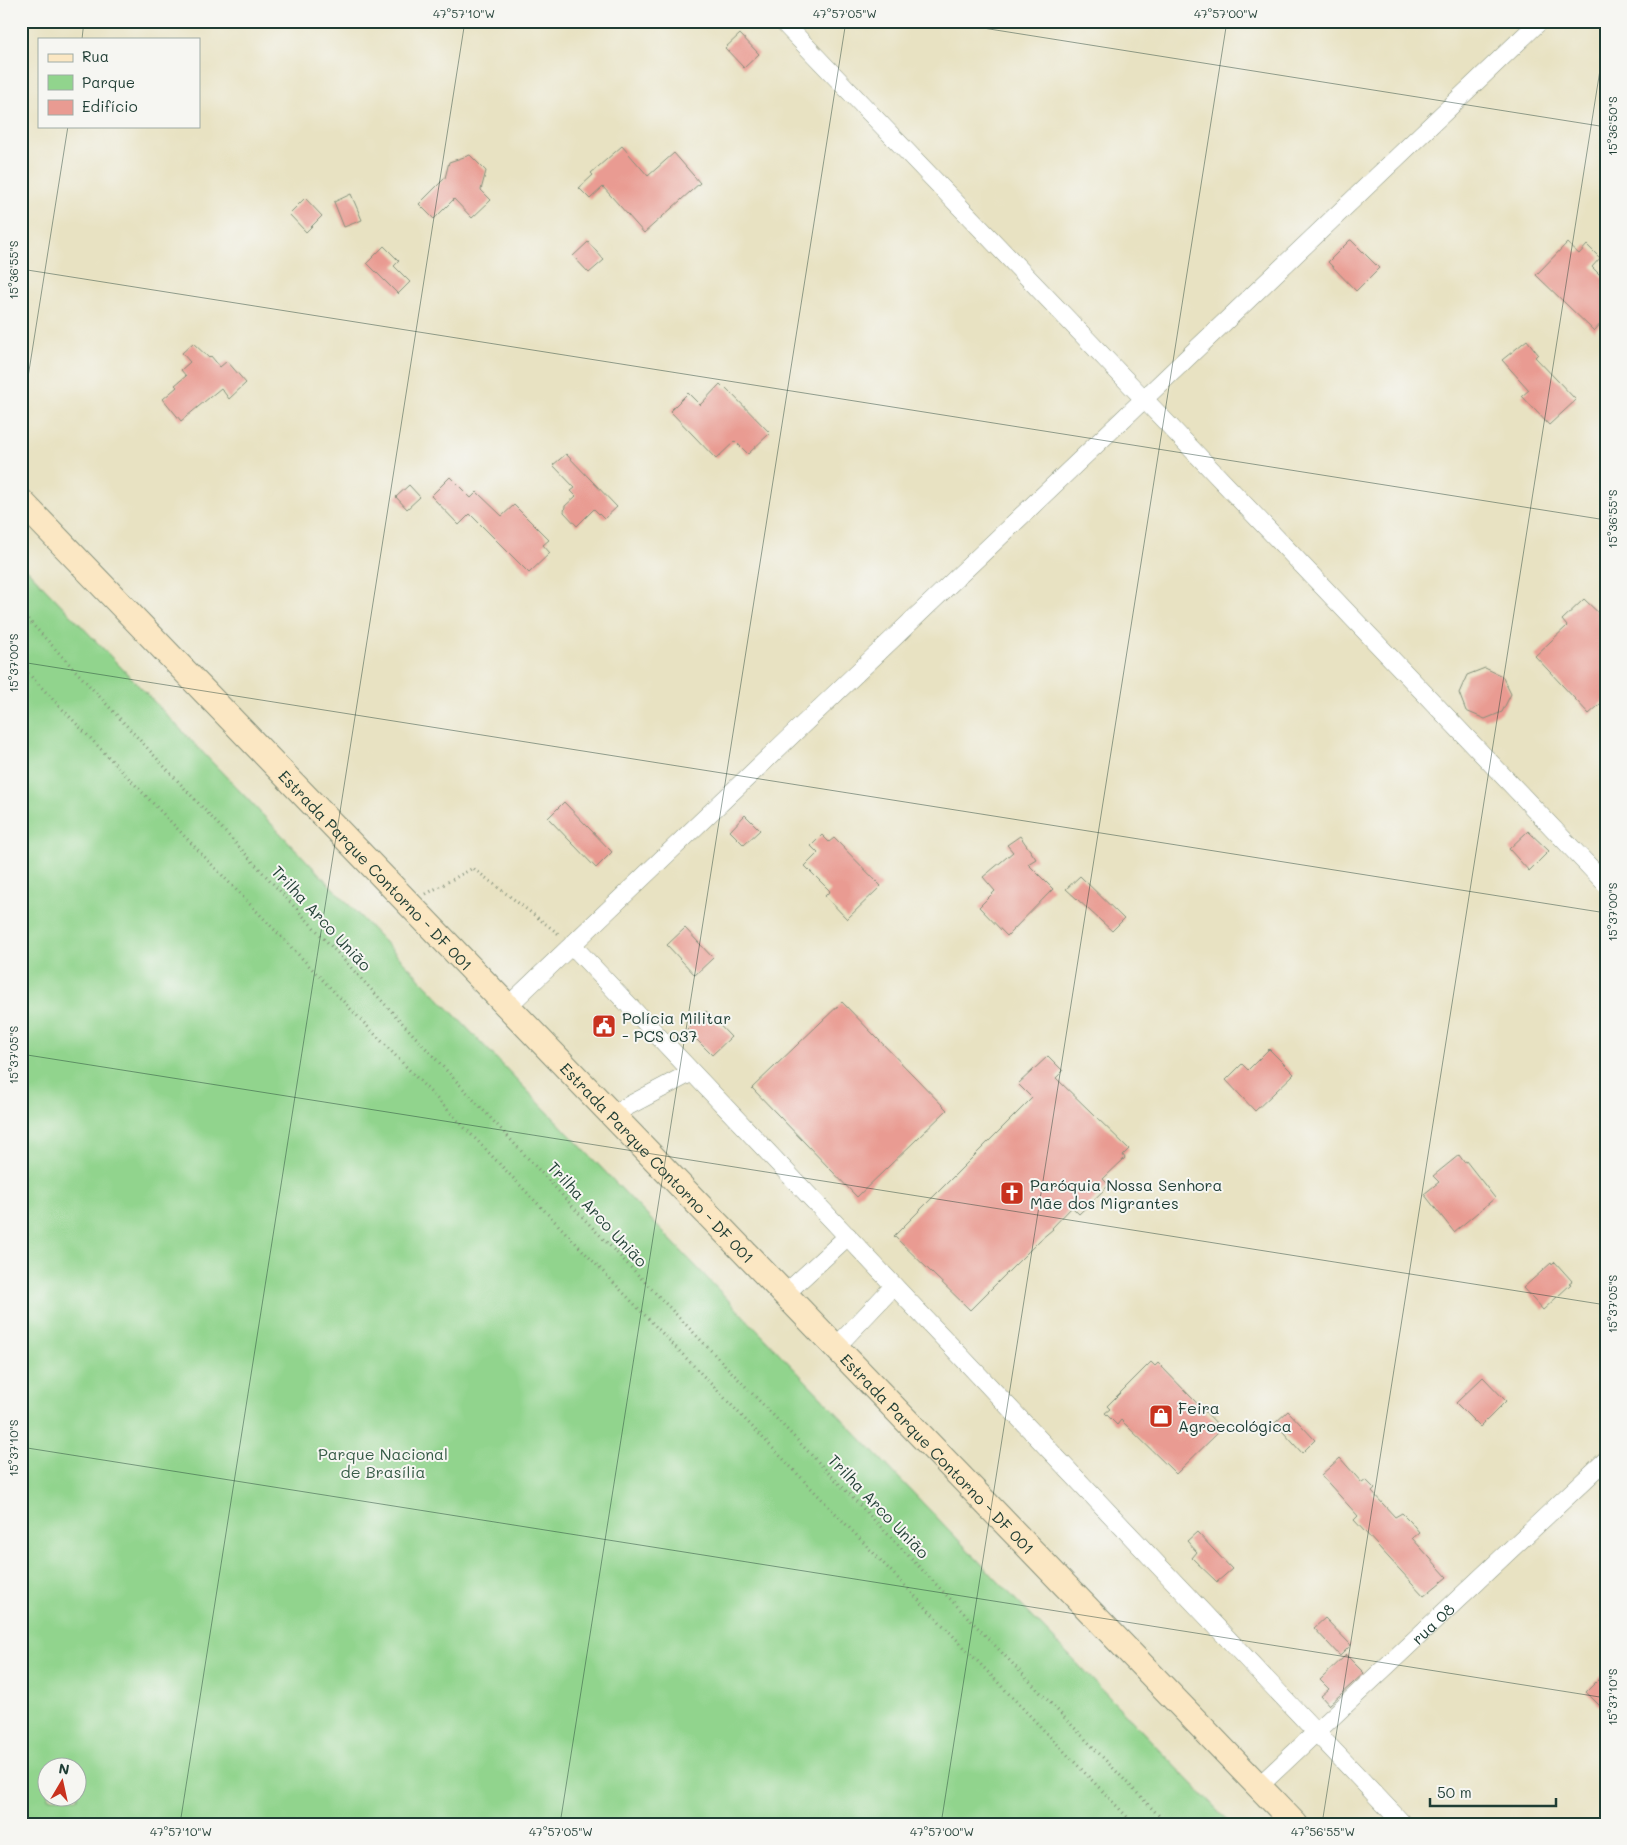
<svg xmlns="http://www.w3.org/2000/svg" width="1627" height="1845" viewBox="0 0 1627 1845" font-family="Mali,sans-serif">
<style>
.green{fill:#91d48d;stroke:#588860;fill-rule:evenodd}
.building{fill:#e99b92}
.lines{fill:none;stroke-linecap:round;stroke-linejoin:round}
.minor-casing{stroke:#84907b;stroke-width:19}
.secondary-casing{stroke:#84907b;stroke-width:27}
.path{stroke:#84907b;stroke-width:3;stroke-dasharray:1 4;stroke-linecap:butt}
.minor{stroke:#fff;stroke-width:18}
.secondary{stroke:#fbe7c3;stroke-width:25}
.ticks{fill:none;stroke:#1f3d34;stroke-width:1;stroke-opacity:0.45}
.labels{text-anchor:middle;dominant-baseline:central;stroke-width:4;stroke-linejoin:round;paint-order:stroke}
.street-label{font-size:16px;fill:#1f3d34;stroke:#f6f6f2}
.poi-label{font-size:16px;fill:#1f3d34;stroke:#f6f6f2;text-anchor:start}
.park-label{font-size:16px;fill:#365b46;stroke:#f6f6f2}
.neatline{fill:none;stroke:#1f3d34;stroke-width:2}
.ticks-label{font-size:12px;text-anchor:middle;fill:#1f3d34}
</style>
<rect width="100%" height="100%" fill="#f6f6f2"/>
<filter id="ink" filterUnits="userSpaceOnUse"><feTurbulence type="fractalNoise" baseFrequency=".02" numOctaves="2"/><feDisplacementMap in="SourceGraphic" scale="10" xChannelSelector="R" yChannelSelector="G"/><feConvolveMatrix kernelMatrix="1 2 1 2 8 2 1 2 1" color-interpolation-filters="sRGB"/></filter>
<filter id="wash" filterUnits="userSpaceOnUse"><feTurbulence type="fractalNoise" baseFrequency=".0096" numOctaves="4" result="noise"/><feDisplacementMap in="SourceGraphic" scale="20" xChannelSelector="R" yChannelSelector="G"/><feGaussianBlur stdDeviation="1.12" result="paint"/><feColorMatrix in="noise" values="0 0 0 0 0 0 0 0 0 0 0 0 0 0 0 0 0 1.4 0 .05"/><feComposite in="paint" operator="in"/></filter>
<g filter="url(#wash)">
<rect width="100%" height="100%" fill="#e8e2c2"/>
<path class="green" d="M 21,563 L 1231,1824 L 21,1824 ZM 48,1768 L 78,1768 L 78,1798 L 48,1798 Z"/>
<g id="blocks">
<g class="building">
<path d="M 740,34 L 759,54 L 744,68 L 725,48 Z"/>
<path d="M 622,146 L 648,176 L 674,153 L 700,183 L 644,233 L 603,187 L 590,199 L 579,188 L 593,175 L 591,173 Z"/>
<path d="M 470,155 L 486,171 L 481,190 L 491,200 L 472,218 L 454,199 L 434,219 L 419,204 L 445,178 L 449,162 Z"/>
<path d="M 351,194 L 362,220 L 344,227 L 334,202 Z"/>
<path d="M 305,198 L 322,216 L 306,232 L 289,214 Z"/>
<path d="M 1350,240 L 1351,240 L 1379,268 L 1356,291 L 1328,262 Z"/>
<path d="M 588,242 L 604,260 L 589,273 L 573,256 Z"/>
<path d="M 1567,243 L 1579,254 L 1587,245 L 1600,258 L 1592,267 L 1606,281 L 1606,318 L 1594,331 L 1536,275 Z"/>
<path d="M 384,246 L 399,261 L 394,266 L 410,282 L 398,294 L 367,263 Z"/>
<path d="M 1527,340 L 1538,354 L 1535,357 L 1576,400 L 1549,425 L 1522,396 L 1529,390 L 1502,360 Z"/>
<path d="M 193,343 L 209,358 L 211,356 L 220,367 L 227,361 L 246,383 L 229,399 L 221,388 L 181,421 L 163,399 L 177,387 L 175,385 L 186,376 L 181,370 L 190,362 L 182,353 Z"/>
<path d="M 720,384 L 725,389 L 726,388 L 770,433 L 748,454 L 735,441 L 716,459 L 670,411 L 688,393 L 700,405 Z"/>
<path d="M 566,454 L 617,507 L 604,519 L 594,509 L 577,526 L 564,512 L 565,506 L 576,496 L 571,491 L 575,488 L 553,465 Z"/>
<path d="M 450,477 L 471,498 L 477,492 L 502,516 L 514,505 L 549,540 L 543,545 L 550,553 L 529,573 L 470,514 L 459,525 L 431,496 Z"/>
<path d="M 409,485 L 420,497 L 407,509 L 396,497 Z"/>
<path d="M 1584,599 L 1606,620 L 1606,699 L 1589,714 L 1535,656 L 1567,626 L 1562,620 Z"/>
<path d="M 1485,668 L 1502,676 L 1511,694 L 1502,712 L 1485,719 L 1466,711 L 1459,693 L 1467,675 Z"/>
<path d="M 564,802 L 612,852 L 596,868 L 548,818 Z"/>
<path d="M 745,815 L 760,830 L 744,845 L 730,831 Z"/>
<path d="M 1528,831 L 1549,851 L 1529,871 L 1509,849 Z"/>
<path d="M 822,835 L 829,842 L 834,838 L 881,886 L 847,919 L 825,896 L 830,891 L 805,866 L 818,853 L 811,846 Z"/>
<path d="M 1020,836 L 1036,859 L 1028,864 L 1053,889 L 1007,936 L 979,907 L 995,891 L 983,877 L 1013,852 L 1007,845 Z"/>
<path d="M 1080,876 L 1124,919 L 1112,931 L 1066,889 Z"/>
<path d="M 685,928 L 713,958 L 695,975 L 667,945 Z"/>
<path d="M 842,1002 L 947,1110 L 857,1197 L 752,1088 Z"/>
<path d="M 706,1011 L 731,1037 L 712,1055 L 687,1030 Z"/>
<path d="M 1269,1049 L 1294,1074 L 1255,1111 L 1226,1080 L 1242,1064 L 1248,1070 Z"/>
<path d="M 1048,1056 L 1063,1071 L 1056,1078 L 1129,1149 L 1123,1155 L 1125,1158 L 1103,1179 L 1109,1185 L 1079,1214 L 1072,1207 L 1052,1228 L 1053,1229 L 1040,1240 L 970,1310 L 894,1236 L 1032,1098 L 1018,1084 Z"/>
<path d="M 1459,1155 L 1464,1162 L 1466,1161 L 1495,1198 L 1454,1232 L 1424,1194 L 1439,1182 L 1433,1176 Z"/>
<path d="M 1555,1262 L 1572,1281 L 1569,1283 L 1571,1284 L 1543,1310 L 1523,1288 L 1551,1263 L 1552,1265 Z"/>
<path d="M 1151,1362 L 1155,1366 L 1158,1363 L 1222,1429 L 1176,1474 L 1121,1420 L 1117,1425 L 1105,1413 L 1110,1409 L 1107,1406 Z"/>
<path d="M 1483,1377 L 1506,1401 L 1480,1427 L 1456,1403 Z"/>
<path d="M 1288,1411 L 1315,1440 L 1302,1453 L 1275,1423 Z"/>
<path d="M 1340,1458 L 1362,1483 L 1366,1480 L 1375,1489 L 1372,1492 L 1395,1517 L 1402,1513 L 1410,1521 L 1419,1532 L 1412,1538 L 1447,1577 L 1424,1596 L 1354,1520 L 1358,1516 L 1321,1475 Z"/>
<path d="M 1197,1532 L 1232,1569 L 1217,1582 L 1192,1558 L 1197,1552 L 1187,1541 Z"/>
<path d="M 1325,1618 L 1351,1645 L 1340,1656 L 1314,1628 Z"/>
<path d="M 1346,1655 L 1364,1673 L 1329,1705 L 1321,1696 L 1329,1689 L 1320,1680 Z"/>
<path d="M 1606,1672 L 1606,1712 L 1586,1692 Z"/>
</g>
</g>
</g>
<g filter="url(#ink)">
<use href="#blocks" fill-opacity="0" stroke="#84907b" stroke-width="1"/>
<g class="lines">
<g class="minor-casing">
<g id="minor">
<path d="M 782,21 L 1144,399 L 1606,884"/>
<path d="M 572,945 L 1403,1824"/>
<path d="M 508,1006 L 1540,21"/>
<path d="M 613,1114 L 692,1072"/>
<path d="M 785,1294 L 848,1236"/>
<path d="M 836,1347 L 894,1286"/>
<path id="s1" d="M 1259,1786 L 1606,1460"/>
</g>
</g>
<g class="secondary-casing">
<g id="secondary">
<path id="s2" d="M 21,501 L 1295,1824"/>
</g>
</g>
<g class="path">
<path d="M 21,612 L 588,1223 L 1167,1824"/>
<path d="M 21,666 L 1134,1824"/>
<path d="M 426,894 L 473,868 L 560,935"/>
</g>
<use href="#minor" class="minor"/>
<use href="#secondary" class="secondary"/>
</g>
</g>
<path class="ticks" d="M 939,21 L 1606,127M 82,39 L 84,21M 21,269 L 1606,520M 21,421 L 68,126M 21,662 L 1606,913M 21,1054 L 1606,1305M 21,1447 L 1606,1698M 180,1824 L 465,21M 560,1824 L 846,21M 941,1824 L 1227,21M 1322,1824 L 1606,32"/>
<defs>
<g id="civic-square" transform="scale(1.25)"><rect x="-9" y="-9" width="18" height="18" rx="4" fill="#c8321e" stroke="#f6f6f2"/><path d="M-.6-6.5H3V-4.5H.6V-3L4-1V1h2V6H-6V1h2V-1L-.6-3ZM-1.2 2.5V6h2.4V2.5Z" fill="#fff"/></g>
<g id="church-square" transform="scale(1.25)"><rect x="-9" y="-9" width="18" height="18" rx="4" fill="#c8321e" stroke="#f6f6f2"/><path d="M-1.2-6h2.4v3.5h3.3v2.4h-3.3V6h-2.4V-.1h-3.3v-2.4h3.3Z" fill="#fff"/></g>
<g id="shop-square" transform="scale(1.25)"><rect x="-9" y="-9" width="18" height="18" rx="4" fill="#c8321e" stroke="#f6f6f2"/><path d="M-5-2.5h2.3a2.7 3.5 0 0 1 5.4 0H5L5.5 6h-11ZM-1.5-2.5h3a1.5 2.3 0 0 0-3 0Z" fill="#fff"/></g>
</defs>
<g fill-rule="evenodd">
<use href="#civic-square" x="604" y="1026"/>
<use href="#church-square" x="1012" y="1193"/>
<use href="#shop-square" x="1161" y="1416"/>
</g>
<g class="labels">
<g class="street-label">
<text stroke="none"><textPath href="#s2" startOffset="512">Estrada Parque Contorno - DF 001</textPath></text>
<text transform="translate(322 918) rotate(47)">Trilha Arco União</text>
<text stroke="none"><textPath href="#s2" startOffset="918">Estrada Parque Contorno - DF 001</textPath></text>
<text transform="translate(598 1214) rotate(47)">Trilha Arco União</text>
<text stroke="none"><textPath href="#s2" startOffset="1322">Estrada Parque Contorno - DF 001</textPath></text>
<text transform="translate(879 1506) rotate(46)">Trilha Arco União</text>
<text stroke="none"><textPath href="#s1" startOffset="238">rua 08</textPath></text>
</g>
<g class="poi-label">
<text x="622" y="1017">Polícia Militar<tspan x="622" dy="18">- PCS 037</tspan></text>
<text x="1030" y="1184">Paróquia Nossa Senhora<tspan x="1030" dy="18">Mãe dos Migrantes</tspan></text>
<text x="1178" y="1407">Feira<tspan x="1178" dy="18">Agroecológica</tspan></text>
</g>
<g class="park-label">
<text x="383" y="1453">Parque Nacional<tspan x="383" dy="18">de Brasília</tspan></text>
</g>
</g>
<rect width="1627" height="1845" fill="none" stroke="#f6f6f2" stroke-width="55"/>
<rect x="38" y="38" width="162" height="90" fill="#f6f6f2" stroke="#a0aca6"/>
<rect x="48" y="54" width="25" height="8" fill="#fbe7c3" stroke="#a0aca6"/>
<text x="82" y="62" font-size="15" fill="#1f3d34">Rua</text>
<rect x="48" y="75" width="25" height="15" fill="#91d48d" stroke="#a0aca6"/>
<text x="82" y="88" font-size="15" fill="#1f3d34">Parque</text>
<rect x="48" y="100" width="25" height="15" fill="#e99b92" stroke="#a0aca6"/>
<text x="82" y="112" font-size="15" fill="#1f3d34">Edifício</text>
<g transform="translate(62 1782) rotate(9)"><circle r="24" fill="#f6f6f2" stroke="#a0aca6"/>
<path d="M0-4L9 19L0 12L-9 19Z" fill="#c8321e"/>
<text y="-8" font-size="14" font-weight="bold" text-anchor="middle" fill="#1f3d34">N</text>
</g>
<path d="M1430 1798v8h126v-8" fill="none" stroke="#1f3d34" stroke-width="2.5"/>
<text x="1437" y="1798" font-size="15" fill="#1f3d34" stroke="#f6f6f2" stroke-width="4" paint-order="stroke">50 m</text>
<rect x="28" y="28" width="1572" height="1790" class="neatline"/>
<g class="ticks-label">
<text x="464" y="18">47°57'10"W</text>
<text x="845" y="18">47°57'05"W</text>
<text x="1226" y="18">47°57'00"W</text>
<text transform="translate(1613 126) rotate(-90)" y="4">15°36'50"S</text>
<text transform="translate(14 270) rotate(-90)" y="4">15°36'55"S</text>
<text transform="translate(1613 519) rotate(-90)" y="4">15°36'55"S</text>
<text transform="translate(14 663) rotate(-90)" y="4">15°37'00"S</text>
<text transform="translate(1613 912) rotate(-90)" y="4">15°37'00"S</text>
<text transform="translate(14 1055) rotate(-90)" y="4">15°37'05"S</text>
<text transform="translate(1613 1304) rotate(-90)" y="4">15°37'05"S</text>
<text transform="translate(14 1448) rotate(-90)" y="4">15°37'10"S</text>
<text transform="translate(1613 1697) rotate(-90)" y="4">15°37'10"S</text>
<text x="181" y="1836">47°57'10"W</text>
<text x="561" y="1836">47°57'05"W</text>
<text x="942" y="1836">47°57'00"W</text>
<text x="1323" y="1836">47°56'55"W</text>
</g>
</svg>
